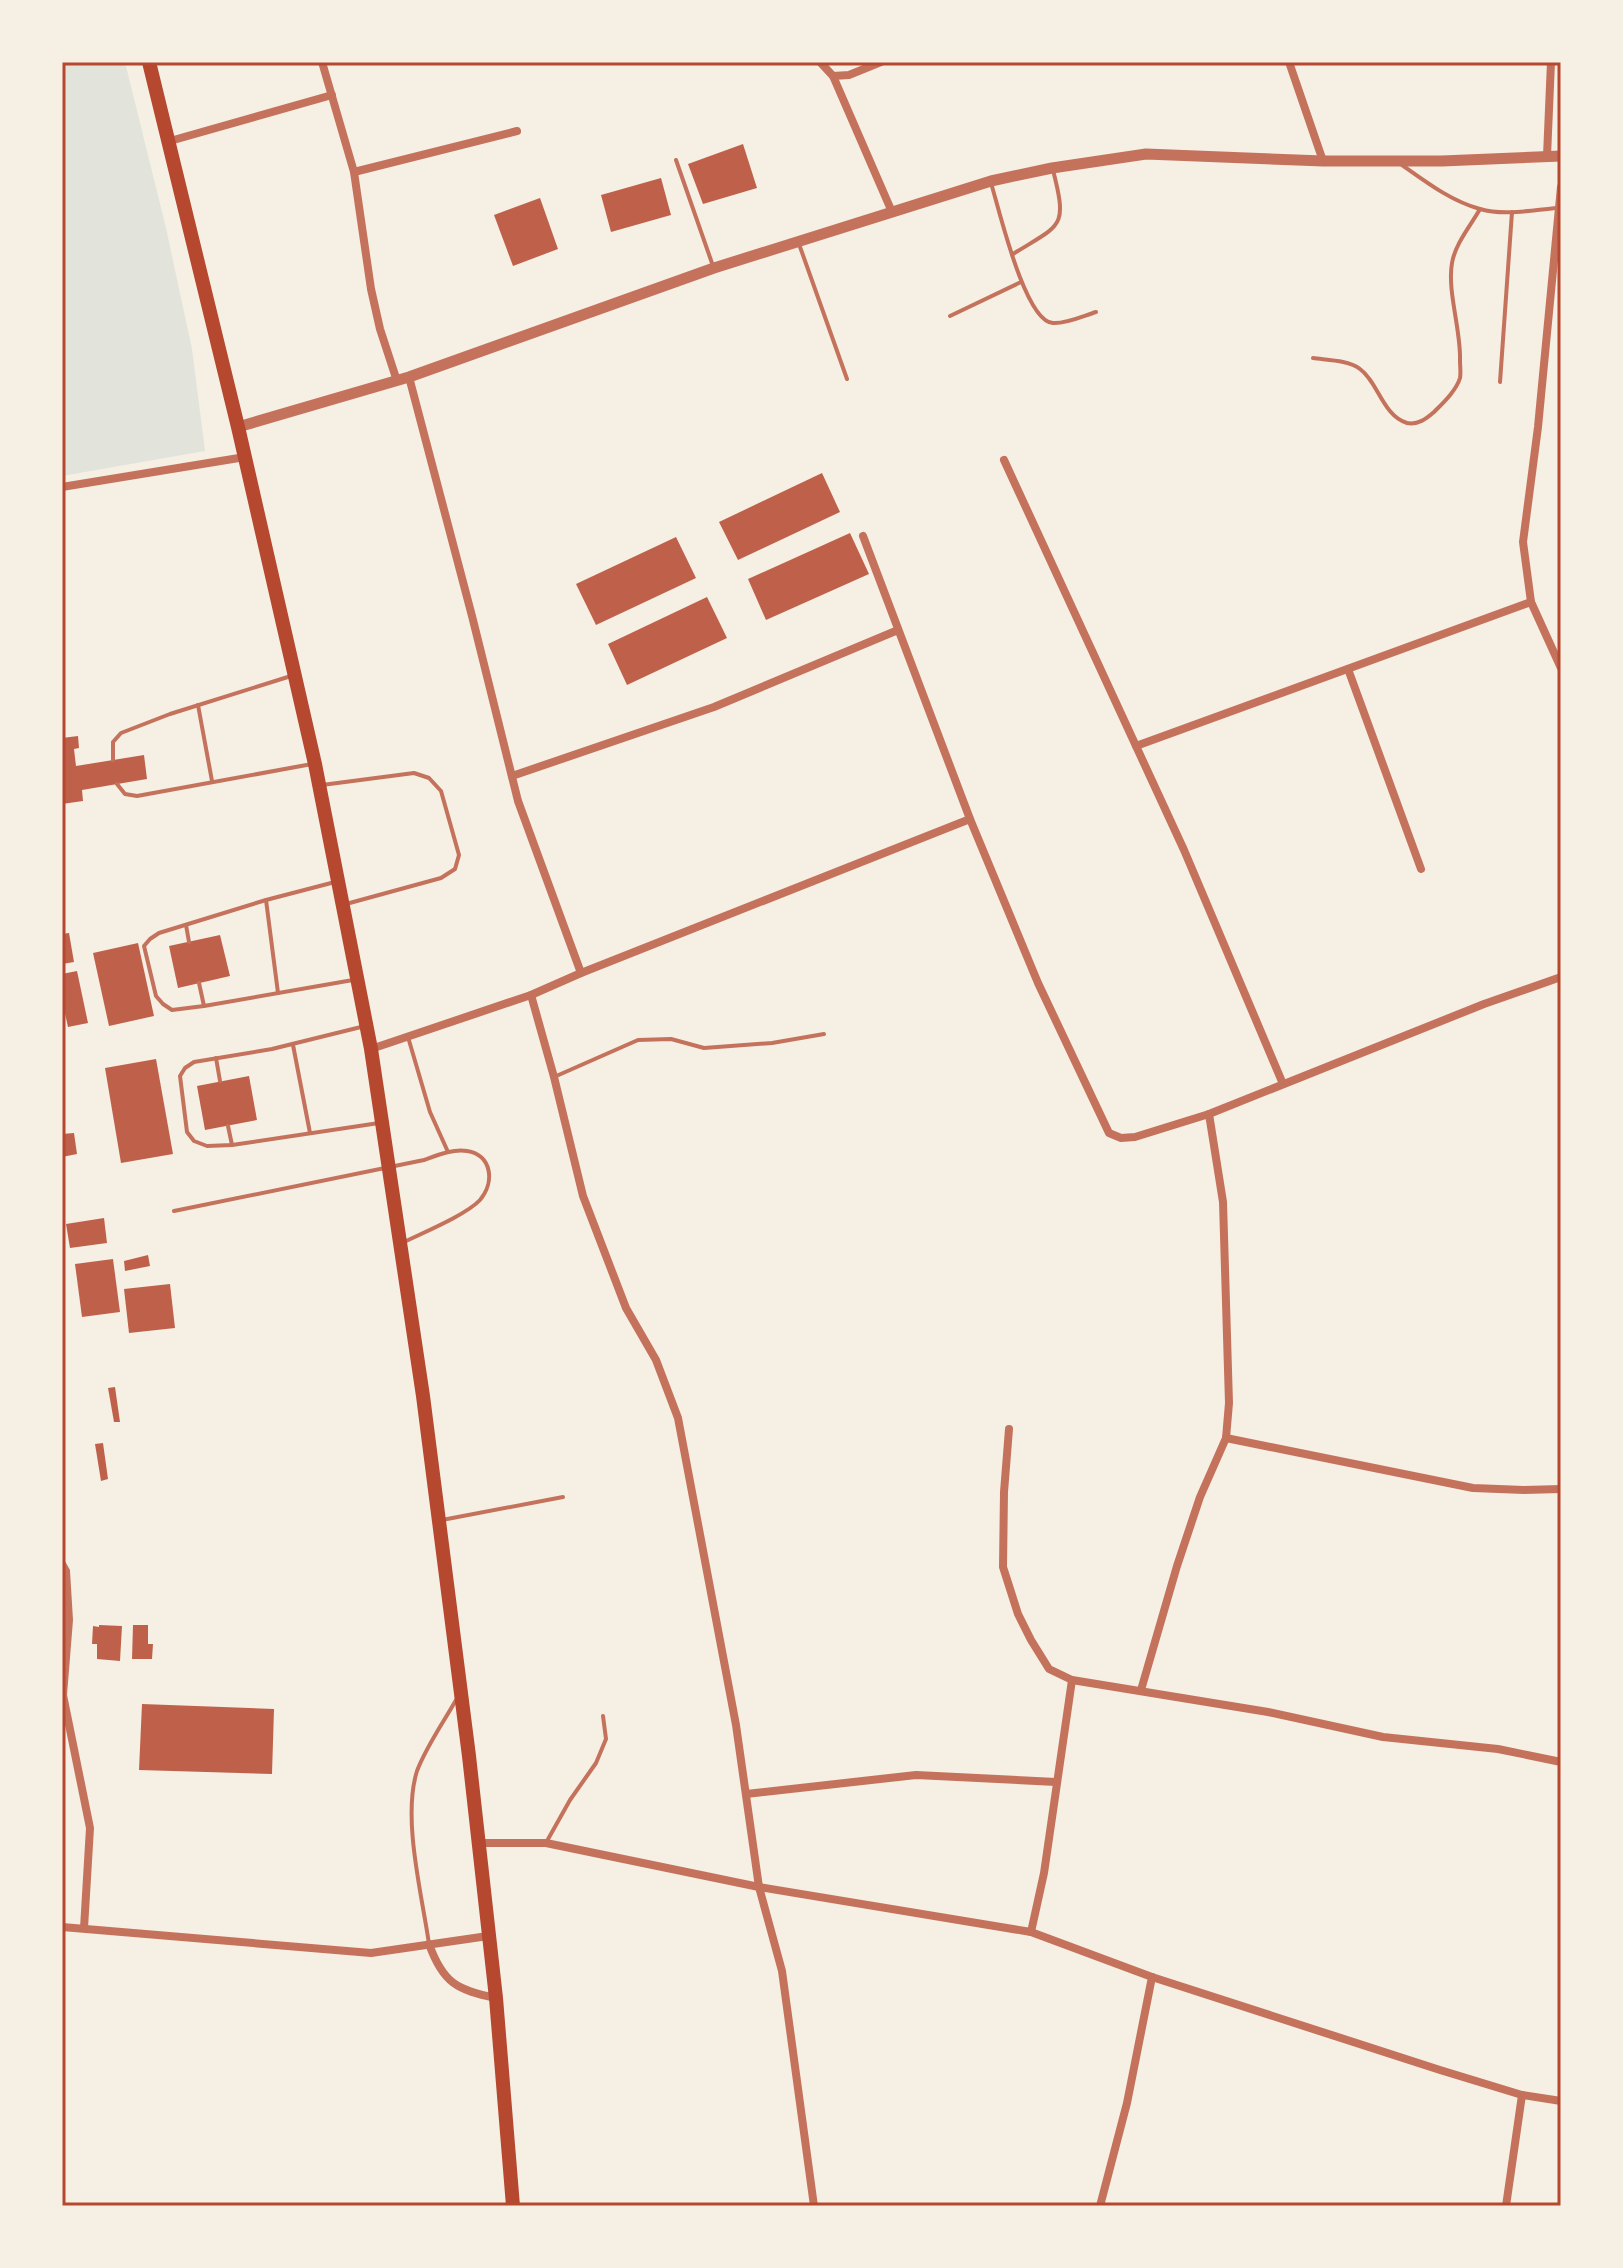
<svg xmlns="http://www.w3.org/2000/svg" width="1623" height="2268" viewBox="0 0 1623 2268" font-family="Helvetica,sans-serif">
<style>
.green{fill:#e2e4dc}
.building{fill:#bf614a}
.lines{fill:none;stroke-linecap:round;stroke-linejoin:round}
.service{stroke:#c5725c;stroke-width:4}
.minor{stroke:#c5725c;stroke-width:8}
.tertiary{stroke:#c5725c;stroke-width:11}
.trunk{stroke:#b5482f;stroke-width:14}
.neatline{fill:none;stroke:#b5482f;stroke-width:3}
</style>
<rect width="100%" height="100%" fill="#f6efe4"/>
<path class="green" d="M 62,62 L 125,62 L 166,228 L 192,349 L 205,451 L 62,476 Z"/>
<g class="building">
<path d="M 743,144 L 757,188 L 703,204 L 688,164 Z"/>
<path d="M 661,178 L 671,215 L 611,232 L 601,195 Z"/>
<path d="M 540,198 L 558,249 L 513,266 L 494,215 Z"/>
<path d="M 822,473 L 840,512 L 738,560 L 719,522 Z"/>
<path d="M 850,533 L 869,574 L 766,620 L 748,579 Z"/>
<path d="M 676,537 L 696,578 L 596,625 L 576,584 Z"/>
<path d="M 707,597 L 727,638 L 627,685 L 608,644 Z"/>
<path d="M 78,736 L 79,748 L 74,749 L 76,766 L 144,755 L 147,779 L 82,790 L 83,801 L 62,804 L 62,738 Z"/>
<path d="M 69,933 L 74,962 L 62,964 L 62,934 Z"/>
<path d="M 220,935 L 230,976 L 178,988 L 169,946 Z"/>
<path d="M 138,943 L 154,1016 L 109,1026 L 93,953 Z"/>
<path d="M 77,971 L 88,1023 L 68,1027 L 62,1000 L 62,974 Z"/>
<path d="M 156,1059 L 173,1154 L 121,1163 L 105,1068 Z"/>
<path d="M 249,1076 L 257,1120 L 205,1130 L 197,1086 Z"/>
<path d="M 74,1133 L 77,1154 L 62,1157 L 62,1134 Z"/>
<path d="M 104,1218 L 107,1243 L 70,1248 L 66,1224 Z"/>
<path d="M 148,1255 L 150,1266 L 125,1271 L 124,1261 Z"/>
<path d="M 113,1259 L 120,1312 L 82,1317 L 75,1264 Z"/>
<path d="M 170,1284 L 175,1328 L 129,1333 L 124,1289 Z"/>
<path d="M 115,1387 L 120,1422 L 114,1422 L 108,1388 Z"/>
<path d="M 103,1443 L 108,1479 L 101,1481 L 95,1444 Z"/>
<path d="M 99,1625 L 122,1626 L 120,1661 L 97,1659 L 97,1644 L 92,1644 L 93,1626 L 99,1627 Z"/>
<path d="M 133,1625 L 148,1625 L 148,1644 L 153,1644 L 152,1659 L 132,1659 Z"/>
<path d="M 142,1704 L 274,1709 L 272,1774 L 139,1770 Z"/>
</g>
<g class="lines">
<g class="service">
<path d="M 676,160 L 713,266"/>
<path d="M 1402,165 C 1426,182 1451,201 1480,209 C 1504,216 1532,210 1557,208"/>
<path d="M 991,183 C 999,209 1025,322 1053,323 C 1066,324 1083,316 1096,312"/>
<path d="M 799,244 L 847,379"/>
<path d="M 1013,254 C 1061,224 1068,229 1053,170"/>
<path d="M 950,316 L 1021,282"/>
<path d="M 1313,358 C 1326,360 1349,360 1360,369 C 1378,382 1383,416 1407,423 C 1418,425 1426,419 1434,412 C 1443,403 1456,391 1460,378 C 1461,373 1460,366 1460,360 C 1461,330 1447,291 1452,263 C 1455,244 1471,225 1480,209"/>
<path d="M 1500,382 L 1512,212"/>
<path d="M 198,705 L 212,781"/>
<path d="M 113,760 L 113,742 L 121,733 L 170,714 L 291,676"/>
<path d="M 117,784 L 125,794 L 137,796 L 312,764"/>
<path d="M 322,785 L 414,773 L 429,778 L 441,791 L 459,855 L 455,869 L 441,878 L 346,904"/>
<path d="M 335,882 L 266,900 L 159,933 L 150,939 L 144,946 L 156,996 L 163,1004 L 172,1010 L 204,1006 L 353,980"/>
<path d="M 266,900 L 278,993"/>
<path d="M 186,925 L 189,942"/>
<path d="M 199,983 L 204,1006"/>
<path d="M 361,1027 L 272,1049 L 194,1062 L 185,1068 L 180,1076 L 187,1132 L 194,1141 L 207,1146 L 232,1145 L 379,1123"/>
<path d="M 408,1037 L 430,1112 L 448,1152"/>
<path d="M 293,1045 L 310,1133"/>
<path d="M 216,1058 L 220,1081"/>
<path d="M 554,1077 L 638,1040 L 671,1039 L 704,1048 L 772,1043 L 824,1034"/>
<path d="M 228,1126 L 232,1145"/>
<path d="M 174,1211 L 424,1160 C 438,1155 452,1149 467,1151 C 492,1155 495,1182 480,1200 C 466,1215 422,1233 402,1243"/>
<path d="M 442,1520 L 563,1497"/>
<path d="M 547,1841 L 570,1800 L 596,1763 L 606,1739 L 603,1716"/>
<path d="M 429,1944 C 422,1895 402,1818 417,1771 C 426,1747 443,1723 456,1700"/>
</g>
<g class="minor">
<path d="M 322,62 L 354,172 L 517,131"/>
<path d="M 820,62 L 833,76 L 849,75 L 881,62"/>
<path d="M 1289,62 L 1323,161"/>
<path d="M 833,76 L 892,212"/>
<path d="M 170,141 L 332,95"/>
<path d="M 1547,156 L 1551,62"/>
<path d="M 354,172 L 371,289 L 380,329 L 397,381"/>
<path d="M 1561,187 L 1538,427 L 1523,542 L 1531,602 L 1561,668"/>
<path d="M 409,377 L 472,616 L 518,801 L 581,973"/>
<path d="M 1004,460 L 1184,850 L 1283,1084"/>
<path d="M 62,487 L 245,457"/>
<path d="M 863,536 L 970,819 L 1038,983 L 1109,1133 L 1121,1138 L 1135,1137 L 1209,1114 L 1484,1004 L 1561,977"/>
<path d="M 1348,669 L 1421,869"/>
<path d="M 1136,746 L 1531,602"/>
<path d="M 512,776 L 714,707 L 898,630"/>
<path d="M 531,995 L 554,1077 L 583,1196 L 626,1308 L 656,1360 L 678,1418 L 736,1725 L 759,1887 L 782,1971 L 814,2206"/>
<path d="M 371,1049 L 531,995 L 581,973 L 970,819"/>
<path d="M 1009,1429 L 1004,1492 L 1003,1567 L 1018,1614 L 1031,1640 L 1049,1669 L 1072,1680 L 1268,1712 L 1383,1737 L 1498,1749 L 1561,1762"/>
<path d="M 1226,1438 L 1473,1488 L 1524,1490 L 1561,1489"/>
<path d="M 62,1564 L 66,1571 L 69,1620 L 63,1695 L 90,1828 L 84,1928"/>
<path d="M 1141,1690 L 1177,1566 L 1200,1497 L 1226,1438 L 1229,1403 L 1223,1202 L 1209,1114"/>
<path d="M 746,1794 L 916,1775 L 1056,1782"/>
<path d="M 479,1843 L 546,1843 L 759,1887 L 1031,1932 L 1152,1977 L 1440,2070 L 1522,2095 L 1561,2101"/>
<path d="M 62,1927 L 371,1953 L 488,1936"/>
<path d="M 1031,1932 L 1044,1873 L 1072,1680"/>
<path d="M 429,1944 C 443,1983 457,1990 496,1998"/>
<path d="M 1100,2206 L 1127,2103 L 1152,1977"/>
<path d="M 1506,2206 L 1522,2095"/>
</g>
<path class="tertiary" d="M 238,427 L 409,377 L 714,268 L 991,181 L 1052,168 L 1146,154 L 1323,161 L 1442,161 L 1561,156"/>
<path class="trunk" d="M 149,62 L 238,427 L 315,764 L 371,1049 L 423,1396 L 469,1756 L 496,1998 L 513,2206"/>
</g>
<rect width="1623" height="2268" fill="none" stroke="#f6efe4" stroke-width="128"/>
<rect x="64" y="64" width="1495" height="2140" class="neatline"/>
</svg>
